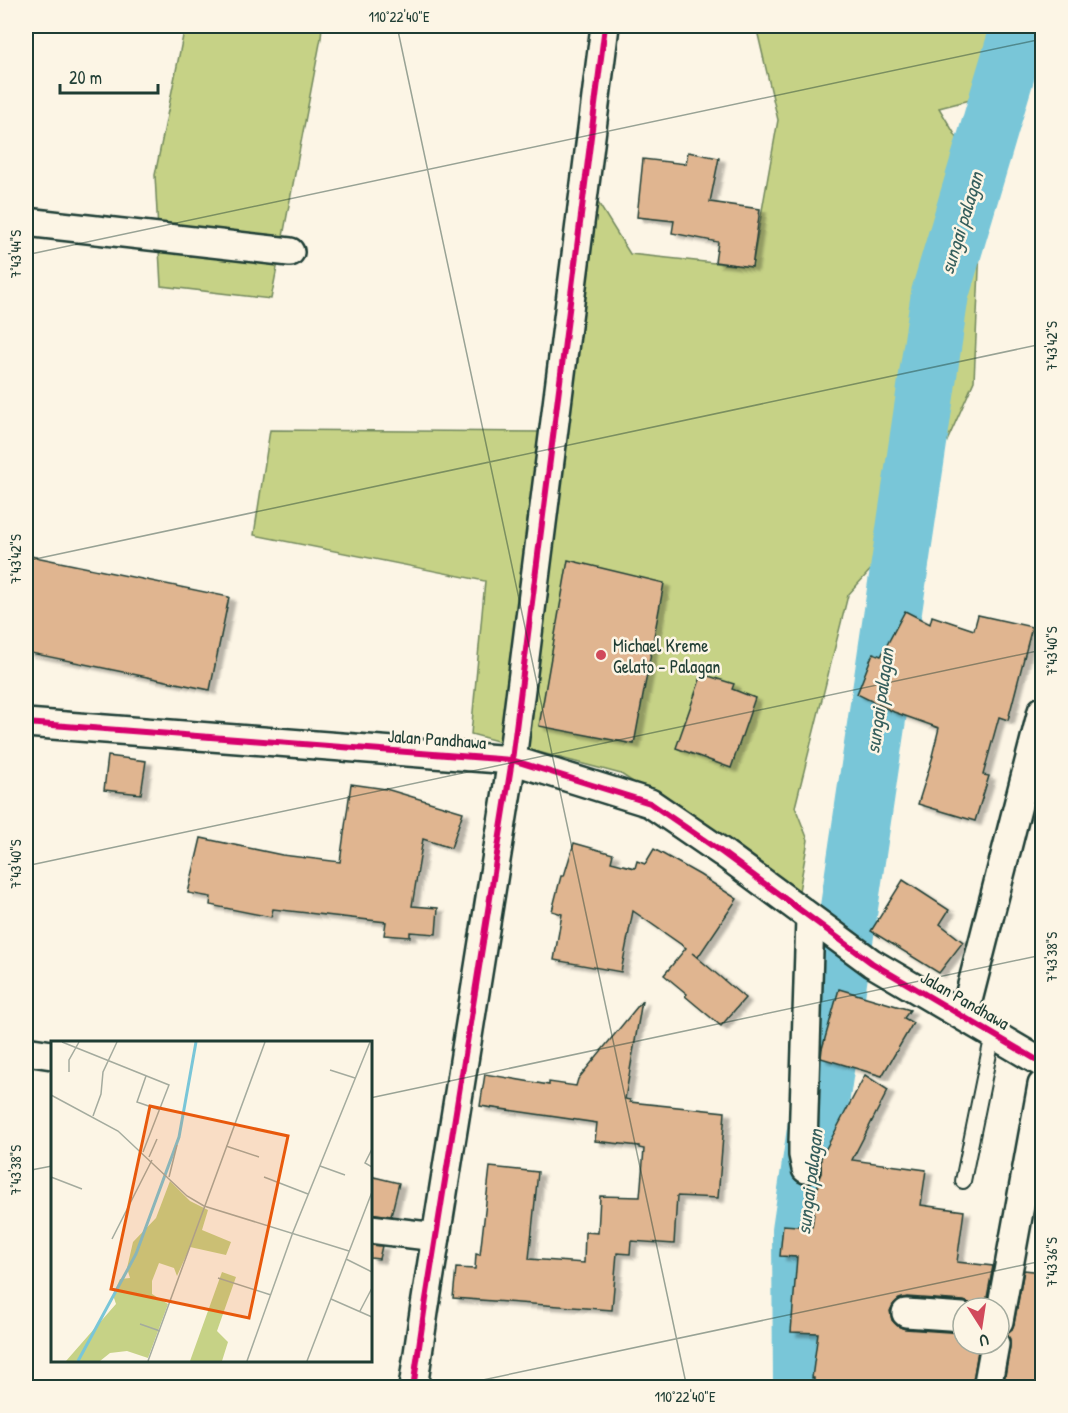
<svg xmlns="http://www.w3.org/2000/svg" width="1068" height="1413" viewBox="0 0 1068 1413" font-family="'Patrick Hand',sans-serif">
<style>
.green{fill:#c6d286;stroke:#72885d;stroke-width:1.5}
.lines{fill:none;stroke-linecap:round;stroke-linejoin:round}
.river{stroke:#79c6d8;stroke-width:58}
.building{fill:#e0b590;stroke:#1f3d34;stroke-width:1.5;filter:url(#shadow)}
.service-casing{stroke:#1f3d34;stroke-width:18}
.minor-casing{stroke:#1f3d34;stroke-width:32}
.service{stroke:#fcf5e5;stroke-width:14}
.minor{stroke:#fcf5e5;stroke-width:27}
.cycleway-casing{stroke:#fcf5e5;stroke-width:10}
.cycleway{stroke:#d6006c;stroke-width:6}
.ticks{fill:none;stroke:#1f3d34;stroke-width:1.5;stroke-opacity:0.45}
.poi-dot{fill:#d1495b;stroke:#fcf5e5;stroke-width:2}
.labels{text-anchor:middle;dominant-baseline:central;stroke-width:5;stroke-linejoin:round;paint-order:stroke}
.poi-label{font-size:18px;fill:#1f3d34;stroke:#fcf5e5;text-anchor:start}
.street-label{font-size:18px;fill:#1f3d34;stroke:#fcf5e5}
.water-label{font-size:20px;font-style:italic;fill:#365f5d;stroke:#fcf5e5}
.inset-river{fill:none;stroke:#79c6d8;stroke-width:3}
.inset-road{fill:none;stroke:#a4ab9e;stroke-width:1.5}
.view{fill:#e8590c;fill-opacity:0.15;stroke:#e8590c;stroke-width:3}
.inset-edge{fill:none;stroke:#1f3d34;stroke-width:3}
.neatline{fill:none;stroke:#1f3d34;stroke-width:2}
.ticks-label{font-size:15px;text-anchor:middle;fill:#1f3d34}
</style>
<defs>
<filter id="shadow"><feDropShadow dx="6" dy="4" stdDeviation="1.5" flood-color="#0004"/></filter>
</defs>
<rect width="100%" height="100%" fill="#fcf5e5"/>
<filter id="ink" filterUnits="userSpaceOnUse"><feTurbulence type="fractalNoise" baseFrequency=".0167" numOctaves="2"/><feDisplacementMap in="SourceGraphic" scale="12" xChannelSelector="R" yChannelSelector="G"/><feConvolveMatrix kernelMatrix="1 2 1 2 8 2 1 2 1" color-interpolation-filters="sRGB"/></filter>
<g filter="url(#ink)">
<g class="green">
<path d="M 185,26 L 322,26 L 321,38 L 271,299 L 161,286 L 155,175 Z"/>
<path d="M 756,26 L 1028,26 L 1017,88 L 939,108 L 983,181 L 974,381 L 908,528 L 848,595 L 795,807 L 808,840 L 799,891 L 621,774 L 471,734 L 485,581 L 254,535 L 270,430 L 546,432 L 594,196 L 630,254 L 752,267 L 778,120 Z"/>
</g>
<g class="lines">
<path class="river" d="M 802,1388 L 801,1231 L 940,294 L 1020,26"/>
</g>
<g class="building">
<path d="M 688,152 L 719,158 L 710,202 L 760,209 L 752,267 L 715,262 L 718,242 L 672,233 L 674,221 L 637,217 L 643,159 L 686,164 Z"/>
<path d="M 26,555 L 229,597 L 210,690 L 26,652 Z"/>
<path d="M 568,560 L 664,583 L 634,744 L 539,726 Z"/>
<path d="M 905,611 L 930,624 L 932,616 L 974,630 L 978,615 L 1032,627 L 1008,720 L 999,717 L 983,775 L 989,776 L 975,821 L 918,804 L 933,756 L 932,756 L 939,728 L 894,712 L 857,694 L 873,653 L 881,656 Z"/>
<path d="M 702,674 L 734,684 L 732,689 L 755,698 L 731,768 L 676,748 Z"/>
<path d="M 108,756 L 146,761 L 141,794 L 104,790 Z"/>
<path d="M 351,784 L 386,789 L 463,812 L 451,848 L 423,839 L 412,906 L 438,908 L 436,934 L 410,932 L 410,937 L 384,935 L 386,922 L 273,909 L 271,917 L 210,905 L 211,897 L 188,893 L 201,838 L 282,855 L 340,862 Z"/>
<path d="M 574,843 L 613,854 L 611,862 L 635,868 L 637,861 L 645,864 L 654,849 L 700,875 L 737,899 L 698,957 L 692,953 L 745,998 L 721,1026 L 685,996 L 687,994 L 664,975 L 686,948 L 633,911 L 621,972 L 554,960 L 562,914 L 552,911 L 561,876 L 564,876 Z"/>
<path d="M 903,880 L 949,910 L 940,924 L 963,942 L 939,973 L 871,931 Z"/>
<path d="M 839,989 L 910,1010 L 904,1018 L 913,1023 L 882,1076 L 821,1058 L 822,1049 Z"/>
<path d="M 642,1001 L 625,1099 L 630,1100 L 630,1102 L 725,1112 L 718,1198 L 677,1196 L 674,1244 L 631,1241 L 630,1254 L 617,1253 L 612,1310 L 453,1298 L 456,1268 L 475,1269 L 476,1254 L 480,1255 L 490,1167 L 538,1172 L 529,1259 L 584,1263 L 585,1232 L 598,1233 L 600,1196 L 640,1197 L 644,1149 L 639,1148 L 639,1146 L 595,1141 L 597,1123 L 480,1106 L 485,1074 L 549,1085 L 549,1082 L 576,1086 L 578,1079 Z"/>
<path d="M 865,1075 L 888,1090 L 852,1160 L 926,1170 L 921,1205 L 964,1211 L 957,1262 L 993,1266 L 985,1308 L 975,1308 L 971,1304 L 964,1301 L 907,1297 L 899,1299 L 893,1305 L 890,1311 L 892,1320 L 898,1326 L 905,1329 L 963,1333 L 963,1344 L 979,1344 L 972,1388 L 814,1388 L 814,1378 L 812,1378 L 818,1333 L 791,1332 L 797,1257 L 780,1256 L 783,1225 L 812,1227 L 819,1178 L 821,1173 L 821,1158 Z"/>
<path d="M 370,1176 L 399,1183 L 391,1216 L 370,1213 Z"/>
<path d="M 370,1245 L 382,1246 L 379,1259 L 370,1258 Z"/>
<path d="M 1024,1270 L 1042,1272 L 1042,1388 L 1003,1388 L 1010,1347 L 1010,1339 L 1007,1334 L 1011,1331 L 1014,1324 Z"/>
</g>
<g class="lines">
<g class="service-casing">
<path id="service" d="M 963,1181 L 993,1034"/>
</g>
<g class="minor-casing">
<g id="minor">
<path d="M 26,222 L 290,252"/>
<path d="M 26,723 L 512,760 L 650,803 L 723,853 L 872,963 L 1042,1063"/>
<path d="M 964,1016 L 1042,711"/>
<path d="M 26,1051 L 52,1055"/>
<path d="M 806,1169 L 803,1155 L 803,1144 L 810,918"/>
<path d="M 370,1229 L 436,1237"/>
<path d="M 906,1313 L 963,1317"/>
<path d="M 999,1321 L 1042,1085"/>
<path d="M 413,1388 L 424,1312 L 512,760 L 605,26"/>
<path d="M 987,1388 L 995,1344"/>
</g>
</g>
<use href="#service" class="service"/>
<use href="#minor" class="minor"/>
<g class="cycleway-casing">
<g id="cycleway">
<path d="M 26,723 L 512,760 L 650,803 L 723,853 L 872,963 L 1042,1063"/>
<path d="M 413,1388 L 424,1312 L 512,760 L 605,26"/>
</g>
</g>
<use href="#cycleway" class="cycleway"/>
</g>
</g>
<path class="ticks" d="M 397,26 L 687,1388M 26,255 L 1042,39M 26,561 L 1042,344M 26,866 L 1042,650M 370,1098 L 1042,955M 26,1171 L 52,1166M 445,1388 L 1042,1261"/>
<circle class="poi-dot" cx="601" cy="655" r="6"/>
<g class="labels">
<g class="poi-label">
<text x="613" y="645">Michael Kreme<tspan x="613" dy="21">Gelato - Palagan</tspan></text>
</g>
<g class="street-label">
<text transform="translate(437 739) rotate(4)">Jalan Pandhawa</text>
<text transform="translate(965 1000) rotate(30)">Jalan Pandhawa</text>
</g>
<g class="water-label">
<text transform="translate(961 223) rotate(-73)">sungai palagan</text>
<text transform="translate(879 701) rotate(-82)">sungai palagan</text>
<text transform="translate(809 1182) rotate(-83)">sungai palagan</text>
</g>
</g>
<g transform="translate(51 1041)">
<rect width="321" height="321" fill="#fcf5e5"/>
<path d="M 119,140 L 139,160 L 157,169 L 151,189 L 180,201 L 175,214 L 139,206 L 126,235 L 123,227 L 108,222 L 101,240 L 101,253 L 117,263 L 97,317 L 76,310 L 59,312 L 49,320 L 15,320 L 65,263 L 62,254 L 69,238 L 79,237 L 76,227 L 82,201 L 105,177 ZM 171,231 L 185,236 L 166,290 L 177,301 L 171,320 L 139,320 Z" fill="#c6d286"/>
<path class="inset-river" d="M 27,320 L 85,213 L 128,96 L 145,1"/>
<path class="inset-road" d="M 11,1 L 118,44 L 92,111M 279,29 L 304,37M 18,31 L 18,19 L 28,1M 95,35 L 86,61 L 109,69M 0,54 L 67,90 L 136,155 L 153,165 L 298,210M 42,75 L 50,53 L 52,31 L 66,1M 175,105 L 208,116M 321,108 L 314,122 L 321,126M 98,116 L 106,98M 269,125 L 294,134M 0,136 L 31,148M 118,136 L 126,104M 213,136 L 257,153M 61,198 L 101,119M 295,218 L 321,231M 167,237 L 220,254M 280,258 L 321,276M 309,270 L 321,247M 89,283 L 109,290M 97,320 L 214,1M 196,320 L 242,191 L 319,1M 256,320 L 321,151"/>
<path class="view" d="M 99,65 L 237,95 L 198,277 L 60,248 Z"/>
<rect width="321" height="321" class="inset-edge"/>
</g>
<rect width="1068" height="1413" fill="none" stroke="#fcf5e5" stroke-width="66"/>
<g transform="translate(981 1326) rotate(168)"><circle r="28" fill="#fcf5e5" stroke="#a4ab9e" stroke-width="1.5"/>
<path d="M0-4.5L10 22L0 15L-10 22Z" fill="#d1495b"/>
<text y="-9" font-size="16" font-weight="bold" text-anchor="middle" fill="#1f3d34">U</text>
</g>
<path d="M60 84v9h98v-9" fill="none" stroke="#1f3d34" stroke-width="3"/>
<text x="69" y="84" font-size="18" fill="#1f3d34" stroke="#fcf5e5" stroke-width="4.5" paint-order="stroke">20 m</text>
<rect x="33" y="33" width="1002" height="1347" class="neatline"/>
<g class="ticks-label">
<text x="399" y="22">110°22'40"E</text>
<text transform="translate(16 254) rotate(-90)" y="5">7°43'44"S</text>
<text transform="translate(1052 346) rotate(-90)" y="5">7°43'42"S</text>
<text transform="translate(16 559) rotate(-90)" y="5">7°43'42"S</text>
<text transform="translate(1052 651) rotate(-90)" y="5">7°43'40"S</text>
<text transform="translate(16 864) rotate(-90)" y="5">7°43'40"S</text>
<text transform="translate(1052 957) rotate(-90)" y="5">7°43'38"S</text>
<text transform="translate(16 1170) rotate(-90)" y="5">7°43'38"S</text>
<text transform="translate(1052 1262) rotate(-90)" y="5">7°43'36"S</text>
<text x="685" y="1402">110°22'40"E</text>
</g>
</svg>
